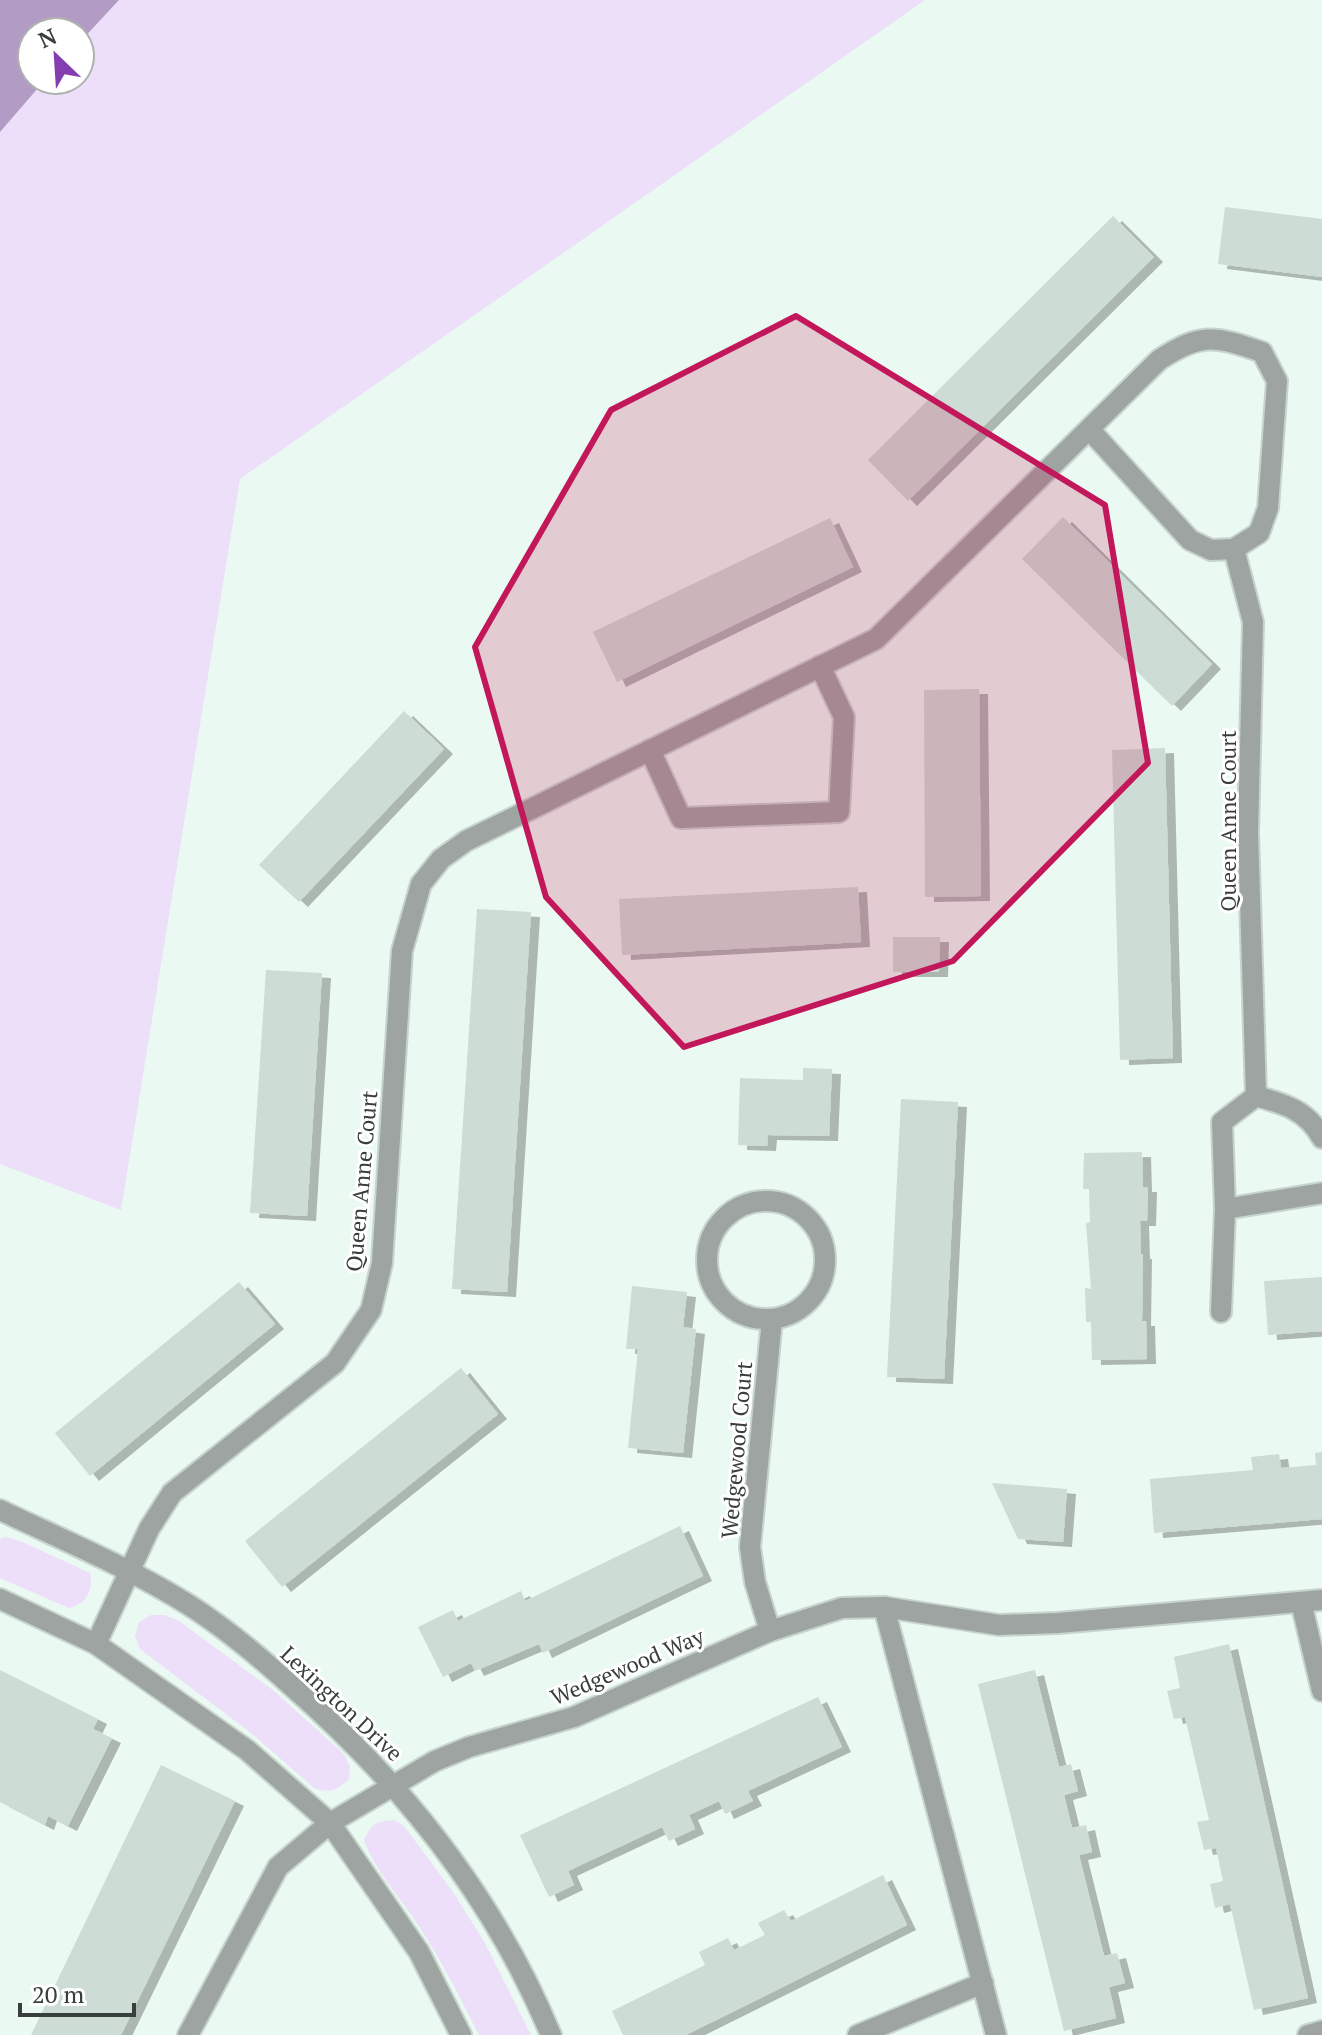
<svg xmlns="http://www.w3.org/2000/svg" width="1322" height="2035" viewBox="0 0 1322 2035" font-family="'PT Serif',serif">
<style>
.green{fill:#eddefa}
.water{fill:#b29cc6}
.building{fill:#cddcd4;filter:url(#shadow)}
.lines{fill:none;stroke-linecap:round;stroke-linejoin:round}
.minor-casing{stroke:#c6d4cd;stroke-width:24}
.minor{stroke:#9ea4a1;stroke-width:20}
.marked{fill:#c2185b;fill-opacity:0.2;stroke:#c2185b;stroke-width:6;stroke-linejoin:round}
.labels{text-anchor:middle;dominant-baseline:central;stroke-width:6;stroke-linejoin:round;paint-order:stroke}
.street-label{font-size:22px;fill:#383e3b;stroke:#fff}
</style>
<defs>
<filter id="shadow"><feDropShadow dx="9" dy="5" stdDeviation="0" flood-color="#0004"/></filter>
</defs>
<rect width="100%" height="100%" fill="#eaf9f1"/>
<g class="green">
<path d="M 119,0 L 925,0 L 240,479 L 121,1210 L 0,1164 L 0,132 L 45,80 L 80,80 L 80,42 Z"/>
<path d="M 5,1537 L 20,1541 L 90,1573 C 94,1590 86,1604 69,1608 L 0,1578 L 0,1539 Z"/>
<path d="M 151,1615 L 165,1615 L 179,1621 L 274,1691 L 344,1754 L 350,1767 L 349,1779 C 337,1790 330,1794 314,1788 L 251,1733 L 140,1649 L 135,1636 L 139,1622 Z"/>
<path d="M 394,1820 L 404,1826 L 453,1892 L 485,1943 L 531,2035 L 479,2035 C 460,1997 441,1960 418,1925 C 400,1897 375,1871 364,1840 C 371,1824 377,1821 394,1820 Z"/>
</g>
<path class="water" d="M 0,0 L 119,0 L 80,42 L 80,32 L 32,32 L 32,80 L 45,80 L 0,132 Z"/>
<g class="building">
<path d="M 1225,207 L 1322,219 L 1322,277 L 1218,264 Z"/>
<path d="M 1113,216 L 1154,257 L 908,501 L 868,460 Z"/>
<path d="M 1063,517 L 1212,664 L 1172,706 L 1022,559 Z"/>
<path d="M 830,518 L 853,567 L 617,682 L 593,632 Z"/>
<path d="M 979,689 L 981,896 L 925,897 L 924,690 Z"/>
<path d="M 404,711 L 444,749 L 299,902 L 259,865 Z"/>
<path d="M 1165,748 L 1173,1058 L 1120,1060 L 1112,750 Z"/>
<path d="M 858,887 L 861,942 L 622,955 L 619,899 Z"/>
<path d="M 477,909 L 531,912 L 507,1292 L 452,1289 Z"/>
<path d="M 893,937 L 940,937 L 939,972 L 893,972 Z"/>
<path d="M 266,970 L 322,973 L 307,1216 L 250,1213 Z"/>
<path d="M 803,1068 L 832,1069 L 829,1136 L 768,1135 L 767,1146 L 738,1145 L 740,1078 L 803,1080 Z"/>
<path d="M 901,1099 L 958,1102 L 944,1379 L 887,1377 Z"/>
<path d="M 1142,1152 L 1143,1187 L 1148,1187 L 1147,1221 L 1140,1221 L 1141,1254 L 1143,1254 L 1142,1321 L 1146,1321 L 1147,1359 L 1092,1360 L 1091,1322 L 1086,1322 L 1085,1288 L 1091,1289 L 1086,1223 L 1090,1222 L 1089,1189 L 1083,1189 L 1084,1153 Z"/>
<path d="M 1322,1277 L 1322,1331 L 1268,1335 L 1264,1281 Z"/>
<path d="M 239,1282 L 275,1324 L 90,1476 L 55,1433 Z"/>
<path d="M 632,1286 L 687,1292 L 683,1327 L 696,1329 L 683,1453 L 628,1448 L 638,1349 L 626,1349 Z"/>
<path d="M 461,1368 L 498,1414 L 282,1587 L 245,1541 Z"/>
<path d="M 1322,1452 L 1322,1519 L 1154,1533 L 1150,1479 L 1253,1470 L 1251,1457 L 1279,1454 L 1281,1468 L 1316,1465 L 1315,1453 Z"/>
<path d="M 992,1483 L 1067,1489 L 1063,1542 L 1018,1539 Z"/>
<path d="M 680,1526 L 703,1576 L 543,1653 L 539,1644 L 475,1671 L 471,1663 L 443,1677 L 418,1627 L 453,1610 L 458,1621 L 521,1591 L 525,1601 Z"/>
<path d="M 1229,1644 L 1308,1998 L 1254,2010 L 1230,1904 L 1215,1908 L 1210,1884 L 1223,1881 L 1216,1848 L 1204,1850 L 1197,1822 L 1209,1820 L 1185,1717 L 1174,1719 L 1167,1691 L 1180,1688 L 1174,1657 Z"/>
<path d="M 0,1670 L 98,1719 L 93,1729 L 112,1738 L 68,1826 L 48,1816 L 45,1825 L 0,1802 Z"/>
<path d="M 1035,1670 L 1059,1767 L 1071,1764 L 1078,1791 L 1064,1795 L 1072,1828 L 1086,1825 L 1092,1852 L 1079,1855 L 1104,1956 L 1117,1953 L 1125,1983 L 1109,1987 L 1116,2018 L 1064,2031 L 978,1684 Z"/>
<path d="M 818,1697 L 842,1747 L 748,1791 L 753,1801 L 725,1814 L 719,1801 L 689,1815 L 695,1829 L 669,1841 L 662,1827 L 568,1871 L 574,1885 L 549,1897 L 520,1835 Z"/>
<path d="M 161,1765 L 235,1801 L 121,2035 L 31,2035 Z"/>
<path d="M 883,1875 L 907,1925 L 686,2035 L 623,2035 L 612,2011 L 705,1965 L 699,1952 L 728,1938 L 734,1950 L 765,1935 L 758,1923 L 784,1910 L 791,1921 Z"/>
</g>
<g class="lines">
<g class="minor-casing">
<g id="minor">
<path d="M 1234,549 L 1253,622 L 1248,833 L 1256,1096 L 1222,1122 L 1225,1209 L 1322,1193"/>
<path d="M 650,750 L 681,818 L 839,812 L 844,717 L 820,666"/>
<path d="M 1256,1096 C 1285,1104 1308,1111 1322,1138"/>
<circle cx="766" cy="1260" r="59"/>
<path d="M 1221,1312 L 1225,1209"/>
<path d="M 0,1510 C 63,1540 130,1568 189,1605 C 227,1629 261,1658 294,1688 C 403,1784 495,1900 551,2035"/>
<path d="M 0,1599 L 96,1644 L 247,1750 L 330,1823 L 419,1952 L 461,2035"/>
<path d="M 1301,1602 L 1322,1691"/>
<path d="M 884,1607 L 996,2035"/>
<path d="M 770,1631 L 755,1582 L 750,1547 L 772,1319"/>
<path d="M 96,1644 L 149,1529 L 172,1493 L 335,1363 L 371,1310 L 382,1263 L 402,951 L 421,884 L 441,859 L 466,841 L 876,639 L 1159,360 C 1201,332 1216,336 1262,352 L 1277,381 L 1268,508 L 1259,533 L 1234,549 L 1211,550 L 1190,540 L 1089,429"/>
<path d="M 188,2035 L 278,1867 L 330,1823 L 435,1761 L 469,1747 L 574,1717 L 770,1631 L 842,1608 L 884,1607 L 999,1625 L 1058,1623 L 1322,1600"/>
<path d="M 858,2035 L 983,1983"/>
<path d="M 1308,2035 L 1322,2031"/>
</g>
</g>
<use href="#minor" class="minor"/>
</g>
<path class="marked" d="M 796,316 L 1105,505 L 1148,763 L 953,961 L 684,1047 L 546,897 L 475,647 L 611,410 Z"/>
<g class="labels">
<g class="street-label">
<text transform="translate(1227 821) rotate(-90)">Queen Anne Court</text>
<text transform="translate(361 1181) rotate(-85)">Queen Anne Court</text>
<text transform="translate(736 1450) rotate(-85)">Wedgewood Court</text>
<text transform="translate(627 1666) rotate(-23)">Wedgewood Way</text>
<text transform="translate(342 1703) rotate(43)">Lexington Drive</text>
</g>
</g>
<g transform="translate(56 56) rotate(335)"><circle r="38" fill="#ffffff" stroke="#afb2b1" stroke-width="2"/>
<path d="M0-6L14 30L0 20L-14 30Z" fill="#843eb1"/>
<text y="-12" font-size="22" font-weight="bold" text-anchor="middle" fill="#383e3b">N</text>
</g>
<path d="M20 2003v12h114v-12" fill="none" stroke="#383e3b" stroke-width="4"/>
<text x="32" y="2003" font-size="24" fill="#383e3b" stroke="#ffffff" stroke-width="6" paint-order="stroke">20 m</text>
</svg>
